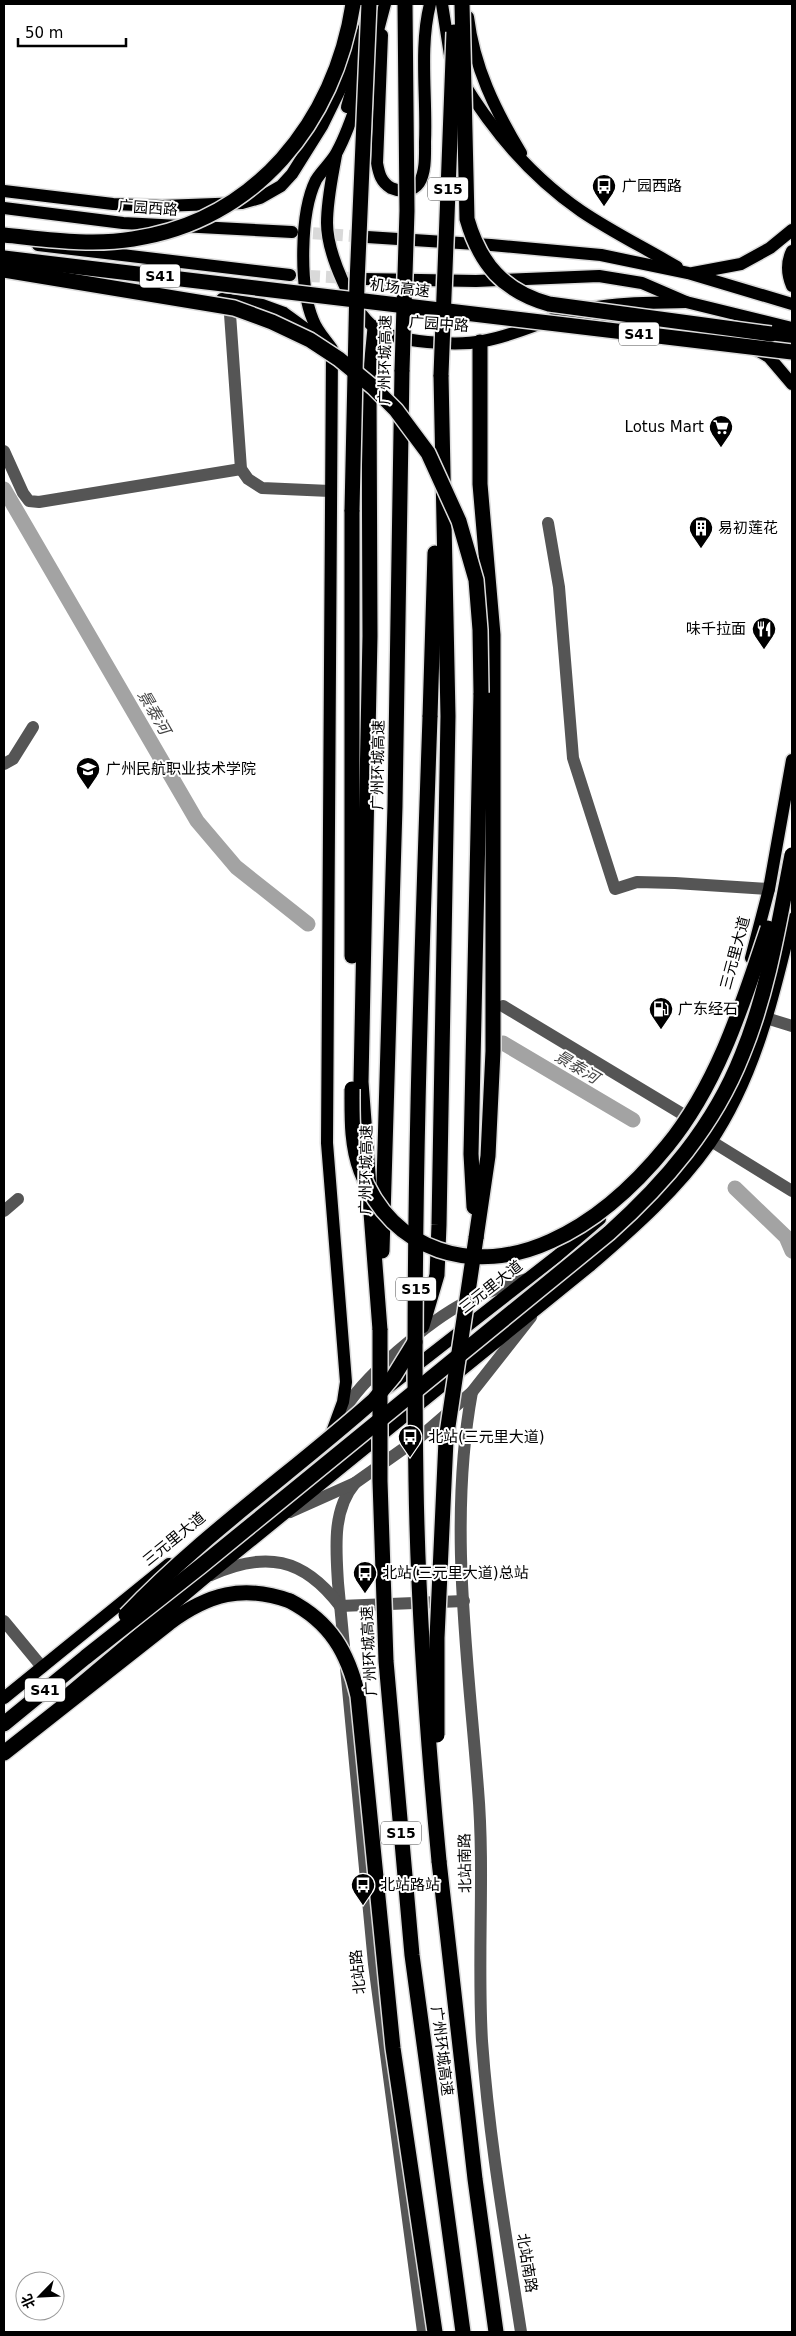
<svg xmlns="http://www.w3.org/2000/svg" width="796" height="2336" viewBox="0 0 796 2336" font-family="'DejaVu Sans','Noto Sans SC',sans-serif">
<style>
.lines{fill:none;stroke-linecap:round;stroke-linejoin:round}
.canal{stroke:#a3a3a3;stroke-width:15}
.major-tunnel{stroke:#d9d9d9;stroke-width:12;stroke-dasharray:12 6;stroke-linecap:butt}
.major-casing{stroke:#dbdbdb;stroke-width:15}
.highway-casing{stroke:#dbdbdb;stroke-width:18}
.minor{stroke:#555;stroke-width:12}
.major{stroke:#000;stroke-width:12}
.highway{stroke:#000;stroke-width:15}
.highway-bridge-casing{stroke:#dbdbdb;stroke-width:18;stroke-linecap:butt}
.highway-bridge{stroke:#000;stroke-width:15}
.labels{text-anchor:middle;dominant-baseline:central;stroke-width:4;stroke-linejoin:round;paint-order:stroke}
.shield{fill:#fff;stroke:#4c4c4c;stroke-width:1}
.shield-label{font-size:14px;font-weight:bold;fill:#000}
.poi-label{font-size:15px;fill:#000;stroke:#fff;text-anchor:start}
.street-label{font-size:15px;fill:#000;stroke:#fff}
.water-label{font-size:16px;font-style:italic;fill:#444;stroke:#fff}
</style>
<rect width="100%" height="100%" fill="#fff"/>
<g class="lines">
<g class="canal">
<path d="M 4,489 L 197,821 L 236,867 L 308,924"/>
<path d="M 503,1043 L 633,1120"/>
<path d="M 735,1188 L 786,1237 L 792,1251"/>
</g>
<g class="major-tunnel">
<path d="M 295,232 L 367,237"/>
<path d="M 290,275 L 350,278"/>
</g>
<g class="major-casing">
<g id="major">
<path d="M 442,4 L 450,55"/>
<path d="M 468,17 C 474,67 495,110 521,153"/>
<path d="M 382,35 L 377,163 C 379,174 381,182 391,188 C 400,192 413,192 419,183 C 426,172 425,154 425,142 C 427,97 419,48 430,4"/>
<path d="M 371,57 L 385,4"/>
<path d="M 463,82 C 494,133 532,177 581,211 C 612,232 645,248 677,267"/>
<path d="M 347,107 L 363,51"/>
<path d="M 336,155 C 332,178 327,200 327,223 C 327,252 351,310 375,328 C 396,343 458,346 483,341 C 520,335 553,315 591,308 C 622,302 654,303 686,302"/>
<path d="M 4,191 L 113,204 L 162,206 L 242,203 L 260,198 L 281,186 L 292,174 L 322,126 L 344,81 L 365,25"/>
<path d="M 4,208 L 123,223 L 292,232"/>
<path d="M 367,237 L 491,245 L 601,255 L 688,273 L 792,304"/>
<path d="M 38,245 L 290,275"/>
<path d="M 792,251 C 786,263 787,274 792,286"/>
<path d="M 693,273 L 741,264 L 770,248 L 792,230"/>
<path d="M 364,279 L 476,281 L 599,276 L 642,283 L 686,302 L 792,328"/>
<path d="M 222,299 L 262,305 L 284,313 L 321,340"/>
<path d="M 579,312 L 619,326"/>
<path d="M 755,349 L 769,357 L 792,384"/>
<path d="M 751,958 L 769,889 L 792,760"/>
<path d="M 389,1387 L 557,1256 L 600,1219"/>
<path d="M 332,1432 L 343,1402 L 346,1382 L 327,1143 L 332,349 C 325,339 317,331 313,320 C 299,287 300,212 316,180 C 322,170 332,162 337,152 C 348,132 355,109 362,88"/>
<path d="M 70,1692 L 204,1579 L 591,1265 C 634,1228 677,1190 710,1143 C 755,1077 774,995 792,919"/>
<path d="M 4,1698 L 169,1564"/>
</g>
</g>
<g class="highway-casing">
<g id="highway">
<path d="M 375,328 L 369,390 L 370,636 L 361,1082 L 380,1330"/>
<path d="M 771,334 L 792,338"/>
<path d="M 430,717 L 435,553"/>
<path d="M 352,956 L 352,510"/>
<path d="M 474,1207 L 471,1154 L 481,693"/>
<path d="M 476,1238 L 488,1156 L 493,1051 L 493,635 L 480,484 L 480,342"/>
<path d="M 382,1251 L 395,806 L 402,370"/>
<path d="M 422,1326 L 437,1275 L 439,1225 L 448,716 L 441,375"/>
<path d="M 4,1724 L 87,1656"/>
<path d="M 4,1753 L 169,1623 C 208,1594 243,1584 290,1601"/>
<path d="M 439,1861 L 475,2179 L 496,2332"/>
</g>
</g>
<g class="minor">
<path d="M 229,300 L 241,469 L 248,479 L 262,488 L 330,491"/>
<path d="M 4,451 L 23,493 L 29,501 L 39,502 L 241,469"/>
<path d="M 548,523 L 559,587 L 573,758 L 615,889 L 637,882 L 675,883 L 769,889"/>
<path d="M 4,764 L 13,759 L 33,727"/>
<path d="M 503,1006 L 689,1118"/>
<path d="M 756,1015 L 792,1026"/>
<path d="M 711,1141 L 792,1191"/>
<path d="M 4,1211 L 18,1199"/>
<path d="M 472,1392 C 448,1523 468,1658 478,1789 C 485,1873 477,1957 482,2041 C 489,2139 506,2235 521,2332"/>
<path d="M 342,1414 C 360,1379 430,1320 466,1302 C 486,1292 506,1285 527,1279"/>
<path d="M 355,1483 C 332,1510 336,1549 338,1583 L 374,1964 L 423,2332"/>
<path d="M 290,1512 L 355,1483 L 420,1437 L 472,1392 L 531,1317"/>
<path d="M 211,1575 C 265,1551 303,1557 340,1606"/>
<path d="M 340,1606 L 464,1601"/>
<path d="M 4,1621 L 42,1667"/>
</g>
<use href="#major" class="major"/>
<use href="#highway" class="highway"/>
<g class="highway-bridge-casing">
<g id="highway-bridge">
<path d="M 462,4 L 467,219 C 480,264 503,291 549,304 L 771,334"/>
<path d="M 4,235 C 46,239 90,246 133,239 C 255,221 335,122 353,4"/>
<path d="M 4,258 L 792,352"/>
<path d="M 4,270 L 234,308 L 272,322 L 310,340 L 339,359 L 373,387 L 396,410 L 428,453 L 459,521 L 476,580 L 480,630 L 481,693"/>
<path d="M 402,370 L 407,211 L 405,4"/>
<path d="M 441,375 L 454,32"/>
<path d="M 352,510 L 357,283 L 369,4"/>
<path d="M 430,717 C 421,972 412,1227 416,1482 C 418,1609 427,1735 439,1861"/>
<path d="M 352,1089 C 352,1116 351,1145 361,1171 C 391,1253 475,1276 551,1241 C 596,1221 636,1184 667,1146 C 718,1084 743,1003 768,928"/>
<path d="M 380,1330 L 380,1481 L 386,1661 L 412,1955 L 463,2332"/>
<path d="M 290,1601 C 330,1622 348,1652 358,1696 L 393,2048 L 435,2332"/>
<path d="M 126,1615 C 202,1535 292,1473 374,1400 L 394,1376 L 415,1342"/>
<path d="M 87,1656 L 201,1566 L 609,1233 C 665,1183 714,1126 742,1055 C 768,992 779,922 792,855"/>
<path d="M 437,1735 L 437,1638 L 446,1440 L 476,1238"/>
</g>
</g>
<use href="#highway-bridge" class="highway-bridge"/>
</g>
<defs>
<g id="bus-pin" transform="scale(1.25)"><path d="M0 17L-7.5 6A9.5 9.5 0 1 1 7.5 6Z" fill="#000" stroke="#fff"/><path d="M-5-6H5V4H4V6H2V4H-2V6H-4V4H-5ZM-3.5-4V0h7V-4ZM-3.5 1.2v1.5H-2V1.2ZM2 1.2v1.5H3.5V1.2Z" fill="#fff"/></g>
<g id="supermarket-pin" transform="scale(1.25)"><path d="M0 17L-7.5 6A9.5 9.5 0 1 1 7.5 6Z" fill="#000" stroke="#fff"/><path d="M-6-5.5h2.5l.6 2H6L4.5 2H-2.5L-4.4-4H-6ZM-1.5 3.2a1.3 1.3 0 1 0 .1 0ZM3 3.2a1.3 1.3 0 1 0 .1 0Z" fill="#fff"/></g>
<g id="building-pin" transform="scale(1.25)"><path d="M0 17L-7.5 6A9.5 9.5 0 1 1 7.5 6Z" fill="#000" stroke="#fff"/><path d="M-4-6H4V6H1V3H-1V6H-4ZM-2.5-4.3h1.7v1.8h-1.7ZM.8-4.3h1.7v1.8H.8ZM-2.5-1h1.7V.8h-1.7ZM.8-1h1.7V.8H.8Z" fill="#fff"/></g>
<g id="restaurant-pin" transform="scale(1.25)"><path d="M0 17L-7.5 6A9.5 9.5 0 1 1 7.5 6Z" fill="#000" stroke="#fff"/><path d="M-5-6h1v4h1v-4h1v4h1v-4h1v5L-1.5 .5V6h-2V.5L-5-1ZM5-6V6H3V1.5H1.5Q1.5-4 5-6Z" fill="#fff"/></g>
<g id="university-pin" transform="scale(1.25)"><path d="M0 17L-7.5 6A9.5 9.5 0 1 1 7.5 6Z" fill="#000" stroke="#fff"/><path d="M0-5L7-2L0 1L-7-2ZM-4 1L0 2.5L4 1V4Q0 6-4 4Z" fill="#fff"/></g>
<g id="fuel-pin" transform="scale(1.25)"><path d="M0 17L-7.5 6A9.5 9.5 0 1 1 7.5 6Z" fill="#000" stroke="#fff"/><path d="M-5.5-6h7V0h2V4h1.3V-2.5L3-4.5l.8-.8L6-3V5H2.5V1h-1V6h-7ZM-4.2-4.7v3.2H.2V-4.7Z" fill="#fff"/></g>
</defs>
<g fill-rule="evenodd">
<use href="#bus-pin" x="604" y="186"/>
<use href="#supermarket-pin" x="721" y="427"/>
<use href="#building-pin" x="701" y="528"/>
<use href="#restaurant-pin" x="764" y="629"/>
<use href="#university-pin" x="88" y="769"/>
<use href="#fuel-pin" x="661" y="1009"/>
<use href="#bus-pin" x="410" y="1437"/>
<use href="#bus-pin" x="365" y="1573"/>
<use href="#bus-pin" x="363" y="1885"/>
</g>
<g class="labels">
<g class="shield">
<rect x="428" y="177.5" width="40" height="23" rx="4"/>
<rect x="140" y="264.5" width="40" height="23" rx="4"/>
<rect x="619" y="322.5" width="40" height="23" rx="4"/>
<rect x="396" y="1277.5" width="40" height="23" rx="4"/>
<rect x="25" y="1678.5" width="40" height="23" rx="4"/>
<rect x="381" y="1821.5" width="40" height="23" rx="4"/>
</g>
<g class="shield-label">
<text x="448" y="189">S15</text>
<text x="160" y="276">S41</text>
<text x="639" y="334">S41</text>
<text x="416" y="1289">S15</text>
<text x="45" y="1690">S41</text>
<text x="401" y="1833">S15</text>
</g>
<g class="poi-label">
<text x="622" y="186">广园西路</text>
<text x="704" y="427" text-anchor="end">Lotus Mart</text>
<text x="718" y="528">易初莲花</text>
<text x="746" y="629" text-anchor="end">味千拉面</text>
<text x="106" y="769">广州民航职业技术学院</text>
<text x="678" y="1009">广东经石</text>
<text x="428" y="1437">北站(三元里大道)</text>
<text x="382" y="1573">北站(三元里大道)总站</text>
<text x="380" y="1885">北站路站</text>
</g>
<g class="street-label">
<text transform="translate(148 208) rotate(4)">广园西路</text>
<text transform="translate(400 288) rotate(7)">机场高速</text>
<text transform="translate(439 324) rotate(4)">广园中路</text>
<text transform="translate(385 360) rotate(-89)">广州环城高速</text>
<text transform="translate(378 765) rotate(-89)">广州环城高速</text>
<text transform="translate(735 953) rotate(-75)">三元里大道</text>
<text transform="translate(366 1170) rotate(-89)">广州环城高速</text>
<text transform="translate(491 1287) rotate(-38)">三元里大道</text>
<text transform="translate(174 1539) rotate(-39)">三元里大道</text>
<text transform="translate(369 1651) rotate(-93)">广州环城高速</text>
<text transform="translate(465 1863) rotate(-91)">北站南路</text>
<text transform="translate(358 1972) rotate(-96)">北站路</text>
<text transform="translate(442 2051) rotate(83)">广州环城高速</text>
<text transform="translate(527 2263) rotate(81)">北站南路</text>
</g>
<g class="water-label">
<text transform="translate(154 712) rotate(60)">景泰河</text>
<text transform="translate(577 1067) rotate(31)">景泰河</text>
</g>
</g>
<rect width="796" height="2336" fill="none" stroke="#000000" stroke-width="10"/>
<g transform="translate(40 2296) rotate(246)"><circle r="24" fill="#ffffff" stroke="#999999"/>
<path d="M0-4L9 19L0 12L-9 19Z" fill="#000000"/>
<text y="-8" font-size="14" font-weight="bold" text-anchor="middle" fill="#000000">北</text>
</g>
<path d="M18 38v8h108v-8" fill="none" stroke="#000000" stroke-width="2.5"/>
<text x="25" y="38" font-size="15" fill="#000000" stroke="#ffffff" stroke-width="4" paint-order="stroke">50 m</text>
</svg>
